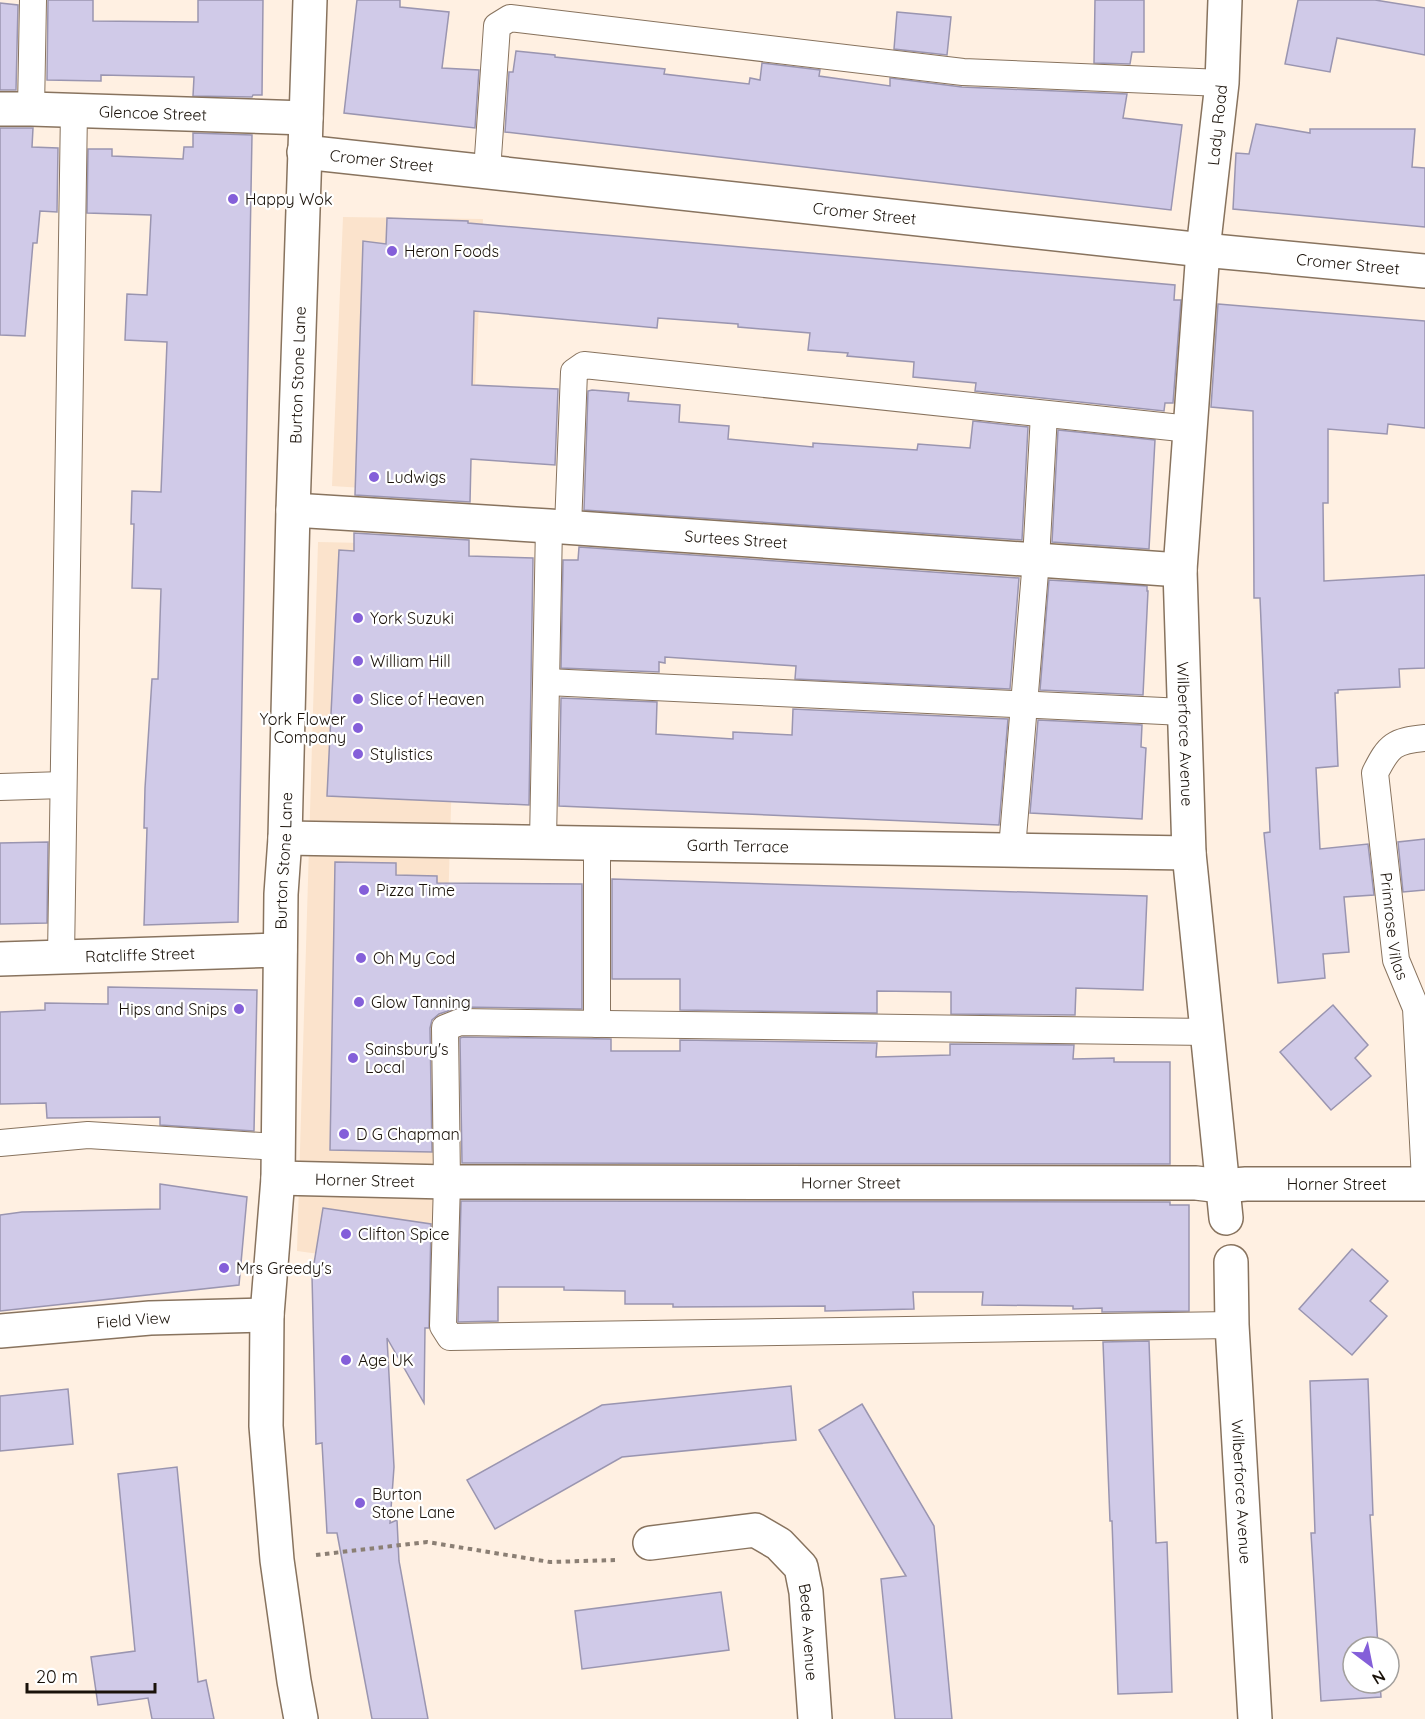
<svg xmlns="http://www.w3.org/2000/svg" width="1425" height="1719" viewBox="0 0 1425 1719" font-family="Quicksand,sans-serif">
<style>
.built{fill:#fbe3cc}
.building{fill:#d0cae8;stroke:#9a95b0;stroke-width:1.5}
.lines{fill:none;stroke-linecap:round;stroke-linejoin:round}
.lane-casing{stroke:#88735e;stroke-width:28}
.street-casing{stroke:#88735e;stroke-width:36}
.path{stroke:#8b7f74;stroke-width:4;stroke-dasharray:4.5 4.5;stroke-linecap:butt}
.lane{stroke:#fff;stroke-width:26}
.street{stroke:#fff;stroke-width:33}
.poi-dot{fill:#845fd9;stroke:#fff;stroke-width:2}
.labels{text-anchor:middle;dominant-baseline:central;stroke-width:4.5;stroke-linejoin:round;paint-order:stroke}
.street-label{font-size:16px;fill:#1a120a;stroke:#fff}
.poi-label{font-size:16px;fill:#1a120a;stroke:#fff;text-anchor:start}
</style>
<rect width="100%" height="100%" fill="#fff0e2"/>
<g class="built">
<path d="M 343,217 L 483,219 L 470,495 L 332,486 Z"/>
<path d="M 318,542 L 459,545 L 437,1270 L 297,1251 Z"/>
</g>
<g class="building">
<path d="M 48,0 L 93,0 L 93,21 L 198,22 L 198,0 L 263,0 L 262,95 L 253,95 L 252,97 L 193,96 L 194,77 L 101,75 L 101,81 L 47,80 Z"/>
<path d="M 357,0 L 400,0 L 400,7 L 449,12 L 442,68 L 479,70 L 475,128 L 344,113 Z"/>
<path d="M 1095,0 L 1144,0 L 1144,52 L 1132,52 L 1130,64 L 1094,63 Z"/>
<path d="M 1298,0 L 1375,0 L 1425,8 L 1425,55 L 1337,38 L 1330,72 L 1285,64 Z"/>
<path d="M 0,3 L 18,5 L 16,90 L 0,90 Z"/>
<path d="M 897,12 L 951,17 L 947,55 L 894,49 Z"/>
<path d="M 516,51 L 555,55 L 555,57 L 665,69 L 664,74 L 749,84 L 750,78 L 760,80 L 762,63 L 820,70 L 819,76 L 890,86 L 890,78 L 962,87 L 1127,94 L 1123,118 L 1182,125 L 1171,210 L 505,132 L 509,72 L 513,72 Z"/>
<path d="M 1256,124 L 1310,133 L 1310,129 L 1415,129 L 1412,167 L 1425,168 L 1425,227 L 1233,209 L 1236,153 L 1249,154 Z"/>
<path d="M 0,128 L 33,128 L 32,147 L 58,148 L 57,212 L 40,211 L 37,243 L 33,243 L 25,336 L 0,335 Z"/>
<path d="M 193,133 L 252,135 L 238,922 L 144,925 L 147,828 L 144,828 L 145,788 L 152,679 L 158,679 L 161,589 L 132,588 L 134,524 L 131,524 L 132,491 L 161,492 L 167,342 L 125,340 L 127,294 L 147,295 L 151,215 L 87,213 L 88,149 L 112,149 L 112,156 L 183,159 L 184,147 L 193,147 Z"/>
<path d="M 387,218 L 468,221 L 468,223 L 1175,285 L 1174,300 L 1181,300 L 1173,403 L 1165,403 L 1164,411 L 975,391 L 976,383 L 913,377 L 914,362 L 847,356 L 848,353 L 808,350 L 810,333 L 738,327 L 738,324 L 658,318 L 657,328 L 474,311 L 472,385 L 558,389 L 555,465 L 471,459 L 470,502 L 355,495 L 363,241 L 386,244 Z"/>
<path d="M 1218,304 L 1425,321 L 1425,428 L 1388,424 L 1387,434 L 1328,429 L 1328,503 L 1323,503 L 1324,581 L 1425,575 L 1425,668 L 1399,669 L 1400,687 L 1338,690 L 1338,693 L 1335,693 L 1338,766 L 1316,768 L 1320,849 L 1368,844 L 1374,895 L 1344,897 L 1349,952 L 1323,954 L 1325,978 L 1278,983 L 1264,833 L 1270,832 L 1260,598 L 1254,598 L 1253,411 L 1211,407 Z"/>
<path d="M 592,390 L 629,393 L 628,401 L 680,405 L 679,422 L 729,426 L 728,439 L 813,447 L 813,443 L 917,450 L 918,444 L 970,448 L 973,421 L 1028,427 L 1022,540 L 584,510 L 588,391 Z"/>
<path d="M 1058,430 L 1155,440 L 1149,549 L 1052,542 Z"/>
<path d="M 354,533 L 469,540 L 469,556 L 533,558 L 529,805 L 327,796 L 339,550 L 354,551 Z"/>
<path d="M 579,547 L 1019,578 L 1010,689 L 795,679 L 796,666 L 665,657 L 665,663 L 659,662 L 659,672 L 561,668 L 563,560 L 578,560 Z"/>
<path d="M 1049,580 L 1147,586 L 1147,591 L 1148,591 L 1143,695 L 1040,690 Z"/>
<path d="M 561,698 L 657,702 L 656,734 L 733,739 L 733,732 L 792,735 L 793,709 L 1008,719 L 999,825 L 559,806 Z"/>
<path d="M 1038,720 L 1142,725 L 1141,747 L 1146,748 L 1142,819 L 1030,813 Z"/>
<path d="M 1425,839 L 1425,890 L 1403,892 L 1398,842 Z"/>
<path d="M 48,842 L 47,923 L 0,924 L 0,843 Z"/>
<path d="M 335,862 L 396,863 L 396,875 L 437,876 L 437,883 L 582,884 L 582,1009 L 460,1007 L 439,1014 L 432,1020 L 430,1028 L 432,1152 L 330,1150 Z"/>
<path d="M 612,879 L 1147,896 L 1143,990 L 1076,988 L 1075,1015 L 951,1014 L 951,992 L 877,991 L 877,1013 L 680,1010 L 680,979 L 612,979 Z"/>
<path d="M 108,987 L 257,990 L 254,1131 L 160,1125 L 160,1117 L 47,1118 L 46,1103 L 0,1104 L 0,1012 L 45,1010 L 45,1003 L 108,1004 Z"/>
<path d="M 1333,1005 L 1368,1045 L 1355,1058 L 1371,1076 L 1331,1110 L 1280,1052 Z"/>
<path d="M 463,1037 L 611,1039 L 611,1051 L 680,1051 L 680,1040 L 877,1043 L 876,1057 L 950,1055 L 950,1044 L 1074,1045 L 1073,1059 L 1114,1058 L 1114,1062 L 1170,1062 L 1170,1164 L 462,1163 L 460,1038 Z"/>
<path d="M 160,1184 L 247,1197 L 239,1285 L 0,1311 L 0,1215 L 22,1212 L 160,1209 Z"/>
<path d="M 461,1201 L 1170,1202 L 1170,1205 L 1189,1205 L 1189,1311 L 1102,1312 L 1102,1308 L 1073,1309 L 1073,1306 L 982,1305 L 983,1292 L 913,1292 L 914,1309 L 825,1311 L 825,1306 L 673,1307 L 673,1304 L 625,1304 L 625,1291 L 564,1290 L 564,1287 L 498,1287 L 498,1321 L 458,1322 Z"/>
<path d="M 323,1208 L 431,1224 L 429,1328 L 425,1328 L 424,1403 L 387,1338 L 394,1467 L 390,1523 L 397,1520 L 399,1561 L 428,1719 L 372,1719 L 337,1533 L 327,1533 L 322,1443 L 316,1444 L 312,1276 Z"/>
<path d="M 1352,1249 L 1388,1281 L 1370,1301 L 1387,1316 L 1352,1355 L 1299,1309 Z"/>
<path d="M 1149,1341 L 1156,1543 L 1167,1542 L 1172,1692 L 1118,1694 L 1112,1521 L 1110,1521 L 1103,1342 Z"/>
<path d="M 1368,1379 L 1373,1515 L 1370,1515 L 1378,1647 L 1353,1647 L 1353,1683 L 1380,1683 L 1381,1697 L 1321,1701 L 1311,1533 L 1315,1533 L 1310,1381 Z"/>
<path d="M 791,1386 L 796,1440 L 622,1457 L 495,1529 L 467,1480 L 602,1405 Z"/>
<path d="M 68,1389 L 73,1444 L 0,1451 L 0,1396 Z"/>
<path d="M 862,1404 L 934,1526 L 952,1719 L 895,1719 L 881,1579 L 906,1576 L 819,1430 Z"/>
<path d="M 177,1467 L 198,1682 L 206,1680 L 214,1719 L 152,1719 L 148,1698 L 98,1705 L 91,1657 L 135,1651 L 118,1474 Z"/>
<path d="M 721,1592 L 729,1650 L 582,1669 L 575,1611 Z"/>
</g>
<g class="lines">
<g class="lane-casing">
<g id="lane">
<path d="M 31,109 L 33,0"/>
<path d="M 487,171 L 497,26 L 510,18 L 963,72 L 1222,83"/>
<path d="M 568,527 L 574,372 L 584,365 L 1190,429"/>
<path d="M 547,682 L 1184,712"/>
<path id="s1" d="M 1425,738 C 1394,741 1389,745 1375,773 L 1396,960 L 1416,1008 L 1425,1180"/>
<path d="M 0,787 L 63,785"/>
<path d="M 543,841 L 549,526"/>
<path d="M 1012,849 L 1036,560 L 1044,414"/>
<path d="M 61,957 L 74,110"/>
<path d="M 597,1024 L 597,841"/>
<path d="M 1208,1032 L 460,1022 L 445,1028 L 447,1182 L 443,1326 L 450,1337 L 1232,1325"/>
<path d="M 0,1143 L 88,1135 L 277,1147"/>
</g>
</g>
<g class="street-casing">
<g id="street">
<path id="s2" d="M 1225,0 L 1222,83 L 1203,250 L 1180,570 L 1189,853 L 1226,1218"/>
<path id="s3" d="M 0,109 L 31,109 L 306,118"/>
<path id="s4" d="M 304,152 L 1203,250 L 1425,271"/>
<path id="s5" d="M 293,510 L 549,526 L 1180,570"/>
<path id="s6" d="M 285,838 L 1189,853"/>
<path id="s7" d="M 0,959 L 280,950"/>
<path id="s8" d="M 278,1178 L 447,1182 L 1196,1183 L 1221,1186 L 1246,1184 L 1425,1184"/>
<path id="s9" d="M 1231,1262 L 1232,1325 L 1255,1719"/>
<path id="s10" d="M 0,1331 L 150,1318 L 267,1315"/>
<path id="s11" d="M 650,1543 L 755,1530 L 779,1544 L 801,1567 L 806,1592 L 815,1719"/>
<path id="s12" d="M 301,1719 L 294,1681 L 277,1560 L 266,1426 L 267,1315 L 278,1178 L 281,894 L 285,838 L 293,510 L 310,0"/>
</g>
</g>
<path class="path" d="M 316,1555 L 427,1542 L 550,1562 L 615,1560"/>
<use href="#lane" class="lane"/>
<use href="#street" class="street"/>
</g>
<g class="poi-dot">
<circle cx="233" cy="199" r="6"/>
<circle cx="392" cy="251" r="6"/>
<circle cx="374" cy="477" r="6"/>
<circle cx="358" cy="618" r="6"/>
<circle cx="358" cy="661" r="6"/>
<circle cx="358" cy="699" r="6"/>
<circle cx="358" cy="728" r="6"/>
<circle cx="358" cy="754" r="6"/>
<circle cx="364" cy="890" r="6"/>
<circle cx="361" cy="958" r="6"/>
<circle cx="359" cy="1002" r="6"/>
<circle cx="239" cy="1009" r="6"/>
<circle cx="353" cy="1058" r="6"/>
<circle cx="344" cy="1134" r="6"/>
<circle cx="346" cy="1234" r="6"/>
<circle cx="224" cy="1268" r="6"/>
<circle cx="346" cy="1360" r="6"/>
<circle cx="360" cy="1503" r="6"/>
</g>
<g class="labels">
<g class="street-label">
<text stroke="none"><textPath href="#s3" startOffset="153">Glencoe Street</textPath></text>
<text transform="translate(1217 125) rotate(-84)">Lady Road</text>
<text stroke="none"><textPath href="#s4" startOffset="78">Cromer Street</textPath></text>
<text stroke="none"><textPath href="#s4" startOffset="564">Cromer Street</textPath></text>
<text stroke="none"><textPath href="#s4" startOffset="1050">Cromer Street</textPath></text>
<text stroke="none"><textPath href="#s12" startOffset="1347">Burton Stone Lane</textPath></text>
<text stroke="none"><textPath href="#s5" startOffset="444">Surtees Street</textPath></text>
<text stroke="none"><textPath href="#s2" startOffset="736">Wilberforce Avenue</textPath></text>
<text stroke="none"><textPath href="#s6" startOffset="453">Garth Terrace</textPath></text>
<text stroke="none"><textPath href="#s12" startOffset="861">Burton Stone Lane</textPath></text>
<text stroke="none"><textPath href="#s1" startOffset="220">Primrose Villas</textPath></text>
<text stroke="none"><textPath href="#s7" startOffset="140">Ratcliffe Street</textPath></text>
<text stroke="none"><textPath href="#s8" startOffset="87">Horner Street</textPath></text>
<text stroke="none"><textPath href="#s8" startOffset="573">Horner Street</textPath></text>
<text stroke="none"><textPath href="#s8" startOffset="1059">Horner Street</textPath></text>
<text stroke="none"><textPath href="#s10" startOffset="134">Field View</textPath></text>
<text stroke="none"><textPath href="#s9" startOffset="230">Wilberforce Avenue</textPath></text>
<text stroke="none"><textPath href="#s11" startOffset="231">Bede Avenue</textPath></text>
</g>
<g class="poi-label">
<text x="245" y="199">Happy Wok</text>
<text x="404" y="251">Heron Foods</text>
<text x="386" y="477">Ludwigs</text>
<text x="370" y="618">York Suzuki</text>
<text x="370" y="661">William Hill</text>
<text x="370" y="699">Slice of Heaven</text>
<text x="346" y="719" text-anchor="end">York Flower<tspan x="346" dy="18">Company</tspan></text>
<text x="370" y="754">Stylistics</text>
<text x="376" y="890">Pizza Time</text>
<text x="373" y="958">Oh My Cod</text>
<text x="371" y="1002">Glow Tanning</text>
<text x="227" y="1009" text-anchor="end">Hips and Snips</text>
<text x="365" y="1049">Sainsbury's<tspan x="365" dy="18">Local</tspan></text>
<text x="356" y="1134">D G Chapman</text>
<text x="358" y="1234">Clifton Spice</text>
<text x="236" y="1268">Mrs Greedy's</text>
<text x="358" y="1360">Age UK</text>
<text x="372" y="1494">Burton<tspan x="372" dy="18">Stone Lane</tspan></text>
</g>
</g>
<g transform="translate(1371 1665) rotate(148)"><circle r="28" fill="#ffffff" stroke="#a3a09d" stroke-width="1.5"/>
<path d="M0-4.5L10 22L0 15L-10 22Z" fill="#845fd9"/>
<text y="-9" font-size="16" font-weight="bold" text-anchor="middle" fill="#1a120a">N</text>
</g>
<path d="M27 1683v9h128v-9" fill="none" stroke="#1a120a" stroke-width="3"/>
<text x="36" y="1683" font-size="18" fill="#1a120a" stroke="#ffffff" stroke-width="4.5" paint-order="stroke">20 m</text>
</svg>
